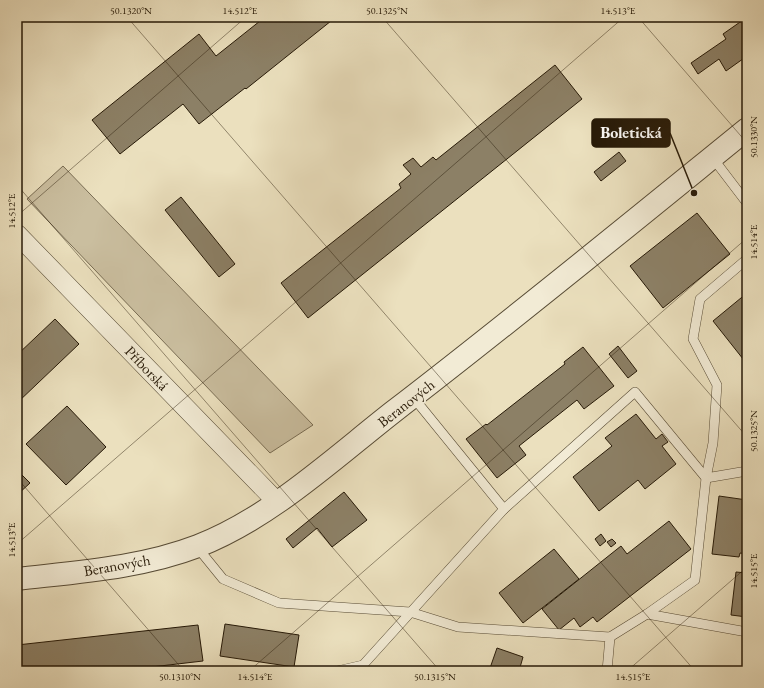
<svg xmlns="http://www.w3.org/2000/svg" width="764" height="688" viewBox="0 0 764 688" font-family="'EB Garamond',serif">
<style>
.green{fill:#cabe9f;stroke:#786c53}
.building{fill:#8c8066;stroke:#261907}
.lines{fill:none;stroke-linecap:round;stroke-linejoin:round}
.service-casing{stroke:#574b35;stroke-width:10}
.minor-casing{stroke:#574b35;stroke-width:20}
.tertiary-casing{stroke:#574b35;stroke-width:24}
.service{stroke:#f2ebd5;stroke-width:9}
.minor{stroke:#f2ebd5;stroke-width:19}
.tertiary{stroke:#f2ebd5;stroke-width:22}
.ticks{fill:none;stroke:#261907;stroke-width:1;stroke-opacity:0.45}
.labels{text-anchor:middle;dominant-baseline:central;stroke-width:4;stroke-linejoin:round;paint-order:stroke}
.street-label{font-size:15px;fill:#261907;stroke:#f2ebd5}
.leader{fill:none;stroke:#261907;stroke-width:1.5}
.callout-dot{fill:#261907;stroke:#f2ebd5;stroke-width:1.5}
.callout{fill:#261907;stroke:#261907;stroke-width:1.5}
.callout-label{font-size:16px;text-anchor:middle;font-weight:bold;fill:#fff}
.neatline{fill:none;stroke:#261907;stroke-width:1.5}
.ticks-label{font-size:10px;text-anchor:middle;fill:#261907}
</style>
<rect width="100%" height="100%" fill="#ebe0be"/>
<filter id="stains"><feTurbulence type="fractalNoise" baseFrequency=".005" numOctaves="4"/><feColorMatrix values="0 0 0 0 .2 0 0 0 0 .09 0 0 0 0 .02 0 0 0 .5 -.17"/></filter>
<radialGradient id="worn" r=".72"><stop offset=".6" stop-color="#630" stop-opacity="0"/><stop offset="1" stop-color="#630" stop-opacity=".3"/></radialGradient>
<path class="green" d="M 63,166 L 313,425 L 270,453 L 27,199 Z"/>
<g class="building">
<path d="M 265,17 L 336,17 L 246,89 L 245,88 L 199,124 L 183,104 L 120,154 L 92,120 L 199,34 L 216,56 Z"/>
<path d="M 743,20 L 747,26 L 747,56 L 726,71 L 719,59 L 698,74 L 691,63 L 726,39 L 723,34 Z"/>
<path d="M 555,65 L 582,99 L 308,318 L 281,283 L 401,188 L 399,184 L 411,174 L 403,165 L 413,158 L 421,167 L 433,157 L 436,160 Z"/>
<path d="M 619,152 L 626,161 L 601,181 L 594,172 Z"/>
<path d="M 181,197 L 235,264 L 219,277 L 165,210 Z"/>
<path d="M 697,213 L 730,254 L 663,308 L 630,266 Z"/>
<path d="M 747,293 L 747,364 L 713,321 Z"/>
<path d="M 55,319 L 79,344 L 17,403 L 17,355 Z"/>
<path d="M 618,346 L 637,371 L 628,378 L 609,354 Z"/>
<path d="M 583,347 L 614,386 L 584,409 L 577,400 L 519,446 L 526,455 L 497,478 L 466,439 L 486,424 L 487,425 L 565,364 L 564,362 Z"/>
<path d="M 67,406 L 106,447 L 66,485 L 26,444 Z"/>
<path d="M 636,414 L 656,439 L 662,434 L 668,442 L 662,446 L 676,464 L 645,489 L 638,480 L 599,511 L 573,477 L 612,446 L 605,438 Z"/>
<path d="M 17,470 L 30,483 L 17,495 Z"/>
<path d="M 344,492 L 367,520 L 332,547 L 317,528 L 293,548 L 286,539 Z"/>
<path d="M 719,496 L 747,500 L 747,554 L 740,553 L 739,557 L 712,554 Z"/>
<path d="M 669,521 L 691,549 L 597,622 L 593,617 L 580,627 L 574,618 L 559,630 L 542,609 L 621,546 L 627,554 Z"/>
<path d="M 601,534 L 606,541 L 600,546 L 595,539 Z"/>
<path d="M 612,539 L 616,543 L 611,547 L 607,542 Z"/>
<path d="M 554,549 L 579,579 L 523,623 L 499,593 Z"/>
<path d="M 736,572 L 747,573 L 747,617 L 731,615 Z"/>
<path d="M 225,624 L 299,635 L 294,667 L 220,656 Z"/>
<path d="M 198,625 L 203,661 L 117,671 L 17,671 L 17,645 Z"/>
<path d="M 497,648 L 523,657 L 519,671 L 489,671 Z"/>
</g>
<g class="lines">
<g class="service-casing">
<g id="service">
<path d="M 712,157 L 747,203"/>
<path d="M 747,259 L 700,299 L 693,339 L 717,385 L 713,443 L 706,478 L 747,471"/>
<path d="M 413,397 L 504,509 L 635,392 L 706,478 L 695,580 L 647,614 L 610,637"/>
<path d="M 197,547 L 223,579 L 279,603 L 410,612 L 458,627 L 610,637 L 607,671"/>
<path d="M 647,614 L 747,632"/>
<path d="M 337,671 L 363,665 L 504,509"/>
</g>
</g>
<g class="minor-casing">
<path id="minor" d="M 17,234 L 278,503"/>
</g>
<g class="tertiary-casing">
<path id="tertiary" d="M 17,579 C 77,572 141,568 198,546 C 270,518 333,459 393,412 C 513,320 630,224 747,129"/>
</g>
<use href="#service" class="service"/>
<use href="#minor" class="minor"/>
<use href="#tertiary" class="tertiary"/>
</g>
<path class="ticks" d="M 127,17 L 695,671M 382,17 L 747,437M 638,17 L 747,143M 17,185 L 440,671M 17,216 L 246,17M 17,478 L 184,671M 17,544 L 624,17M 249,671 L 747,238M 627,671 L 747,567"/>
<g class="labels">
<g class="street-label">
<text transform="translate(147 368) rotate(46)">Příborská</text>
<text transform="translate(406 403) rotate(-38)">Beranových</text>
<text transform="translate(117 565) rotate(-10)">Beranových</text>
</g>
</g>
<path class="leader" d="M694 193L670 133"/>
<circle class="callout-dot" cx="694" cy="193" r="4"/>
<rect class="callout" x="592" y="119" width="78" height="28" rx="4"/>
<g class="callout-label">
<text x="631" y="138">Boletická</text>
</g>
<rect width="764" height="688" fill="none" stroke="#ebe0be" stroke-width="44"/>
<rect x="22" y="22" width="720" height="644" class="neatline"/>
<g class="ticks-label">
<text x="131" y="14">50.1320°N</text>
<text x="240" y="14">14.512°E</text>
<text x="387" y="14">50.1325°N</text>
<text x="618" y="14">14.513°E</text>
<text transform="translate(753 137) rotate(-90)" y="4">50.1330°N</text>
<text transform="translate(11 211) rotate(-90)" y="4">14.512°E</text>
<text transform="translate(753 242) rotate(-90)" y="4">14.514°E</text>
<text transform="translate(753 431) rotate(-90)" y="4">50.1325°N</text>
<text transform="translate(11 540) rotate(-90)" y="4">14.513°E</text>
<text transform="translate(753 571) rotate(-90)" y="4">14.515°E</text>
<text x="180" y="680">50.1310°N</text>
<text x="255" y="680">14.514°E</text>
<text x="435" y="680">50.1315°N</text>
<text x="633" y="680">14.515°E</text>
</g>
<rect width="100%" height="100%" filter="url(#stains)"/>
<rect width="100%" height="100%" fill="url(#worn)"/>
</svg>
